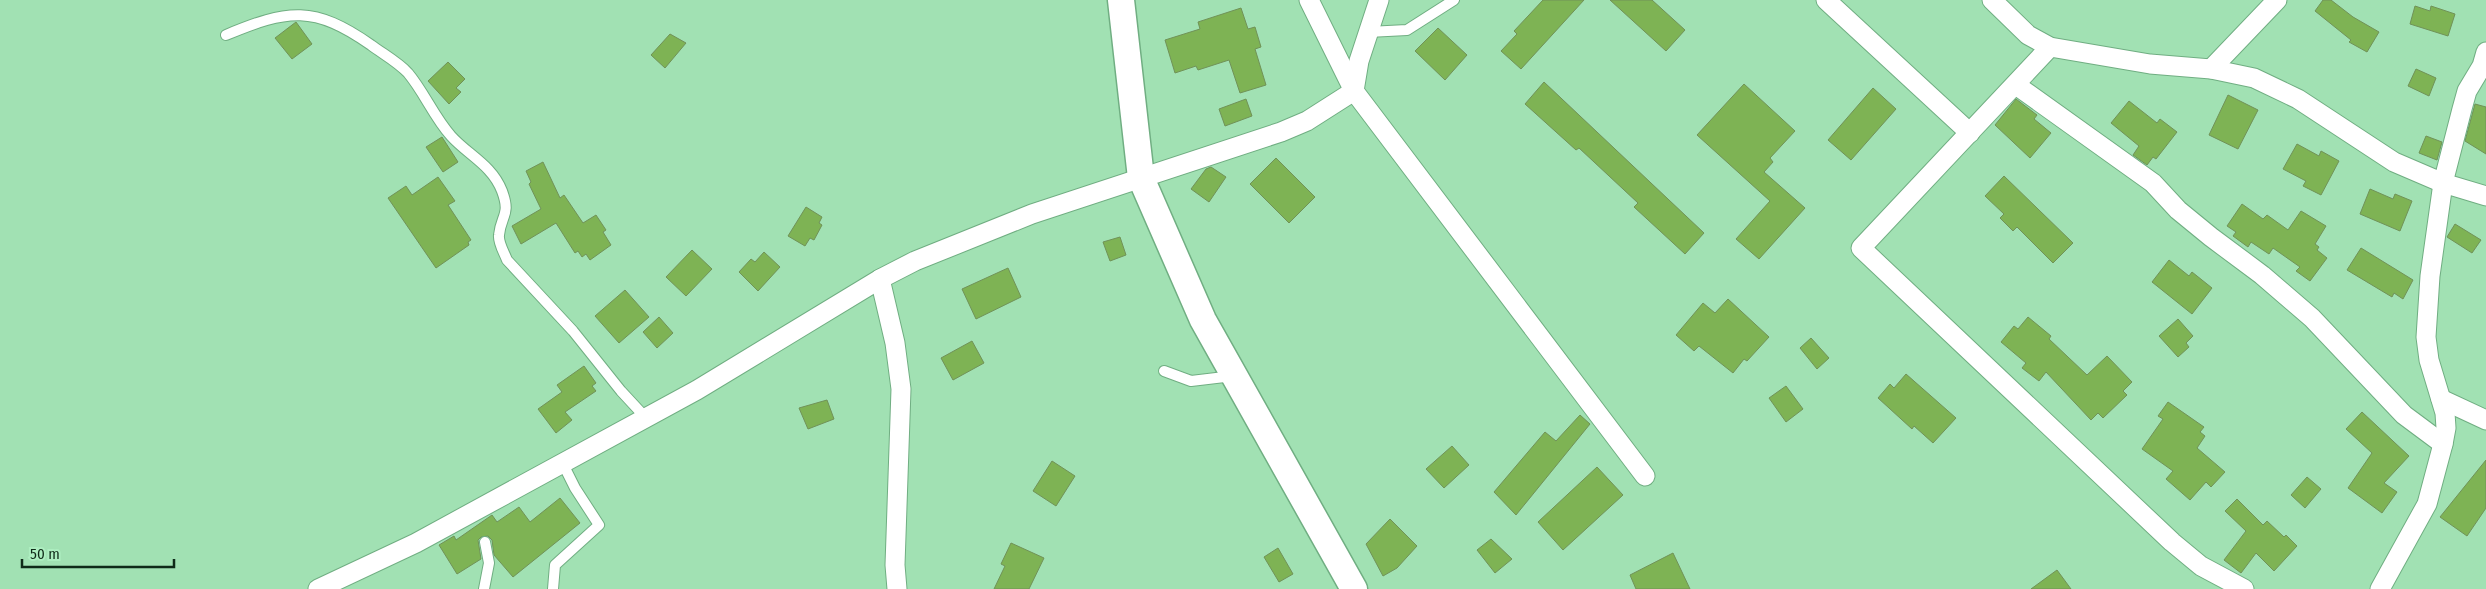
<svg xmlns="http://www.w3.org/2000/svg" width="2486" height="589" viewBox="0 0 2486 589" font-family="'Fira Sans Condensed',sans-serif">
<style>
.building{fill:#7eb354;stroke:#709258}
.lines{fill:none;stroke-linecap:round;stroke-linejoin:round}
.lane-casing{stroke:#70ae82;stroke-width:12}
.street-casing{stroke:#70ae82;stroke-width:21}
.secondary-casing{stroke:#70ae82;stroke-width:29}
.lane{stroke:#fff;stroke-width:10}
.street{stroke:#fff;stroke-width:19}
.secondary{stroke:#fff;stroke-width:26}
</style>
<rect width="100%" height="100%" fill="#a1e1b3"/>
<g class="building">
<path d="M 1543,0 L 1584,0 L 1521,69 L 1501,51 L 1517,34 L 1514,31 Z"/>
<path d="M 1610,0 L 1652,0 L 1685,30 L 1666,51 Z"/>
<path d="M 2323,0 L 2331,0 L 2353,17 L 2379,32 L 2367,52 L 2349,42 L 2351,40 L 2315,11 Z"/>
<path d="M 2415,6 L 2430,11 L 2431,6 L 2455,14 L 2448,36 L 2410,24 Z"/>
<path d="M 1241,8 L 1248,29 L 1255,27 L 1261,47 L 1255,49 L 1266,85 L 1240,93 L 1229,60 L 1198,70 L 1196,66 L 1175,73 L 1165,40 L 1200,29 L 1198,22 Z"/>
<path d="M 296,22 L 312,44 L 292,59 L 275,38 Z"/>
<path d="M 1438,28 L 1467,55 L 1445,80 L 1415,51 Z"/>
<path d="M 670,34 L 686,43 L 665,68 L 651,55 Z"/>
<path d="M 448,62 L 465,79 L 456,88 L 461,92 L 449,104 L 428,81 Z"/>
<path d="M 2416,69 L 2436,78 L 2429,96 L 2408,86 Z"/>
<path d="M 1544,82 L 1704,233 L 1685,254 L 1634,207 L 1638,203 L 1579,148 L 1576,150 L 1525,104 Z"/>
<path d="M 1744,84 L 1795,131 L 1770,158 L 1773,162 L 1764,172 L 1805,208 L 1759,259 L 1736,239 L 1770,201 L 1697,135 Z"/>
<path d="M 1873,88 L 1896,109 L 1851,160 L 1828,140 Z"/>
<path d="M 2228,95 L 2258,110 L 2238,149 L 2209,135 Z"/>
<path d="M 1246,99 L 1252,116 L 1225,126 L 1219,109 Z"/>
<path d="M 2016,99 L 2037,115 L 2034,119 L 2051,133 L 2030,158 L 1995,125 Z"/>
<path d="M 2129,101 L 2157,123 L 2160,119 L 2177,132 L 2156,159 L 2153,157 L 2147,165 L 2133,155 L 2139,146 L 2111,123 Z"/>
<path d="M 2475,104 L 2486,107 L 2486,154 L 2465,141 Z"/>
<path d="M 2426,136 L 2442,142 L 2437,160 L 2419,153 Z"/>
<path d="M 442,137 L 458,162 L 443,172 L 426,147 Z"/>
<path d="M 2297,144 L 2319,156 L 2321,151 L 2339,161 L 2321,195 L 2303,186 L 2306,181 L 2283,169 Z"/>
<path d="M 1276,158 L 1315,197 L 1289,223 L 1250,184 Z"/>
<path d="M 543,162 L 560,198 L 564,195 L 583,223 L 596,215 L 606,230 L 603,232 L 611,245 L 590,260 L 586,254 L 582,257 L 578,251 L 575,253 L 556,223 L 521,244 L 512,226 L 541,209 L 529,184 L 531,182 L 526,171 Z"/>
<path d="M 1211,167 L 1226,177 L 1209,202 L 1191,189 L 1206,169 Z"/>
<path d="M 2004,176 L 2073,243 L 2053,263 L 2017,227 L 2013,231 L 2000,218 L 2004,214 L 1985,196 Z"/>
<path d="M 438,177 L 455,201 L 448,205 L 471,240 L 468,242 L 469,245 L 436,268 L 388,198 L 406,186 L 412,195 Z"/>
<path d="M 2370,189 L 2393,199 L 2395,194 L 2412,201 L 2400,231 L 2360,214 Z"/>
<path d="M 2242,204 L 2263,219 L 2267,215 L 2288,230 L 2301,211 L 2326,226 L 2315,244 L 2319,247 L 2317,250 L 2327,258 L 2310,281 L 2296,271 L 2300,267 L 2273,248 L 2269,254 L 2251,242 L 2248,247 L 2233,236 L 2236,232 L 2227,226 Z"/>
<path d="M 806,207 L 822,217 L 819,223 L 822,225 L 814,240 L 810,238 L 805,246 L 788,236 Z"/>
<path d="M 2455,224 L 2481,240 L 2472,253 L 2447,237 Z"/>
<path d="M 1120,237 L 1126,255 L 1110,261 L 1103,242 Z"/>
<path d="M 2361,248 L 2413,280 L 2403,299 L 2394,293 L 2392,297 L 2347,270 Z"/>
<path d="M 692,250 L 712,269 L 686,296 L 666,277 Z"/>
<path d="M 764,252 L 780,267 L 758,291 L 739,272 L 751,259 L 755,262 Z"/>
<path d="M 2169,260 L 2189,276 L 2192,272 L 2212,288 L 2192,314 L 2152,282 Z"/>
<path d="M 1008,268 L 1021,297 L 976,319 L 962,289 Z"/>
<path d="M 625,290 L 649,317 L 619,343 L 595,316 Z"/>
<path d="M 1728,299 L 1769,337 L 1747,361 L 1744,359 L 1733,373 L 1699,346 L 1694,351 L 1676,335 L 1703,303 L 1715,313 Z"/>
<path d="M 659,317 L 673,333 L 657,348 L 643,332 Z"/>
<path d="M 2028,317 L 2051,336 L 2049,339 L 2087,375 L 2107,356 L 2132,382 L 2123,391 L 2127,395 L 2103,418 L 2098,413 L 2091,420 L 2046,372 L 2039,381 L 2022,368 L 2026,363 L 2001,342 L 2014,326 L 2018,329 Z"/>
<path d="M 2178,319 L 2193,336 L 2186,343 L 2189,347 L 2178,357 L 2159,336 Z"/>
<path d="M 1811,338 L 1829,358 L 1817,369 L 1800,348 Z"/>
<path d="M 972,341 L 984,363 L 953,380 L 941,358 Z"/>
<path d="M 584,366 L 596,383 L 592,386 L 596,391 L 565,412 L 572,420 L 556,433 L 538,409 L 562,392 L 557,385 Z"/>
<path d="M 1906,374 L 1956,418 L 1933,443 L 1914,426 L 1912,429 L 1878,398 L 1890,384 L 1894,388 Z"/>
<path d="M 1786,386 L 1803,409 L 1786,422 L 1769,398 Z"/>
<path d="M 827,400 L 834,419 L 808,429 L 799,408 Z"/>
<path d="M 2168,402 L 2204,427 L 2200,432 L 2205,436 L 2197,448 L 2225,472 L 2211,487 L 2206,482 L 2190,500 L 2166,479 L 2173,471 L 2142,449 L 2163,419 L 2158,416 Z"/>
<path d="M 2362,412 L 2409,456 L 2384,483 L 2397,492 L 2382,513 L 2348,488 L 2372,453 L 2346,429 Z"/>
<path d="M 1580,415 L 1590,424 L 1516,515 L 1494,492 L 1545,432 L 1556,441 Z"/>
<path d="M 1452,446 L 1469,465 L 1444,488 L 1426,469 Z"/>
<path d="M 2486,460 L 2486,508 L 2467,536 L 2440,517 Z"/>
<path d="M 1052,461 L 1075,476 L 1056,506 L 1033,491 Z"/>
<path d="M 1597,467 L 1623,495 L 1563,550 L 1538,522 Z"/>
<path d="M 2307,477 L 2321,489 L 2305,508 L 2291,495 Z"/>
<path d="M 560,498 L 580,523 L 513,577 L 494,555 L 492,540 L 488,536 L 481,537 L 478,540 L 481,559 L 457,574 L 439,545 L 454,536 L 456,540 L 492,515 L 497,522 L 519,507 L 530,522 Z"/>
<path d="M 2237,499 L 2263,525 L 2267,521 L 2284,537 L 2286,535 L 2297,546 L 2274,571 L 2256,553 L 2241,573 L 2224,560 L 2246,531 L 2225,511 Z"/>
<path d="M 1390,519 L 1417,546 L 1397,568 L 1383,576 L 1366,544 Z"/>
<path d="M 1491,539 L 1512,559 L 1495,573 L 1477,550 Z"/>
<path d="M 1011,543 L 1044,558 L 1029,589 L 994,589 L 1005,566 L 1001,564 Z"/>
<path d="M 1278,548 L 1293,574 L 1279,582 L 1264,557 Z"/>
<path d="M 1673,553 L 1690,589 L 1636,589 L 1630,575 Z"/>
<path d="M 2057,570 L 2071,589 L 2031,589 Z"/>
</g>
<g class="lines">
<g class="lane-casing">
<g id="lane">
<path d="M 1368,32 L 1407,30 L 1454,0"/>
<path d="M 226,35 C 288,9 314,5 371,45 C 383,54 398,62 408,73 C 424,92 434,117 451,136 C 468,155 492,165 502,191 C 511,215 501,215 499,235 C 498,243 504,252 507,260 L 573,331 L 621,391 L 646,418"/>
<path d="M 1164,371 L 1191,381 L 1233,376"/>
<path d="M 484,589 L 489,563 L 485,542"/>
<path d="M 553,589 L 555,565 L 599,525 L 575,488 L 563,464"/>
</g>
</g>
<g class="street-casing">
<g id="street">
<path d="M 1309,0 L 1354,91 L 1645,476"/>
<path d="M 1826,0 L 1970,133"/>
<path d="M 1992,0 L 2028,35 L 2050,47 L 2150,64 L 2211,69 L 2254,78 L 2298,99 L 2394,162 L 2443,183 L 2486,196"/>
<path d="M 2050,47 L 1861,248 L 2172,542 L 2201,566 L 2244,589"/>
<path d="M 2211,69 L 2277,0"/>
<path d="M 2016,85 L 2153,183 L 2178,210 L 2211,237 L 2262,275 L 2312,318 L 2404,415 L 2443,444"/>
<path d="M 880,279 L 895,343 L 901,389 L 895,565 L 897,589"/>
<path d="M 2441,399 L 2486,420"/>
<path d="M 318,589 L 416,543 L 697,390 L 880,279 L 915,261 L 1032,214 L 1281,132 L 1307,121 L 1354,91 L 1359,61 L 1379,0"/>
<path d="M 2380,589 L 2427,504 L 2443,444 L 2446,428 L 2445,413 L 2429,360 L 2426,337 L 2430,276 L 2443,183 L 2462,109 L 2467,91 L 2482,66 L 2486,52"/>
</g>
</g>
<g class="secondary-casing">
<path id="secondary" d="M 1121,0 L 1141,178 L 1203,320 L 1354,589"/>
</g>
<use href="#lane" class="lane"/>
<use href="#street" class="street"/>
<use href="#secondary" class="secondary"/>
</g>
<path d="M22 559v8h152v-8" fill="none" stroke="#0f2a18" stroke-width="2.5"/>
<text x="30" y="559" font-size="15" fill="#0f2a18" stroke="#adeec0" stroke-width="4" paint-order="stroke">50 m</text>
</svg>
